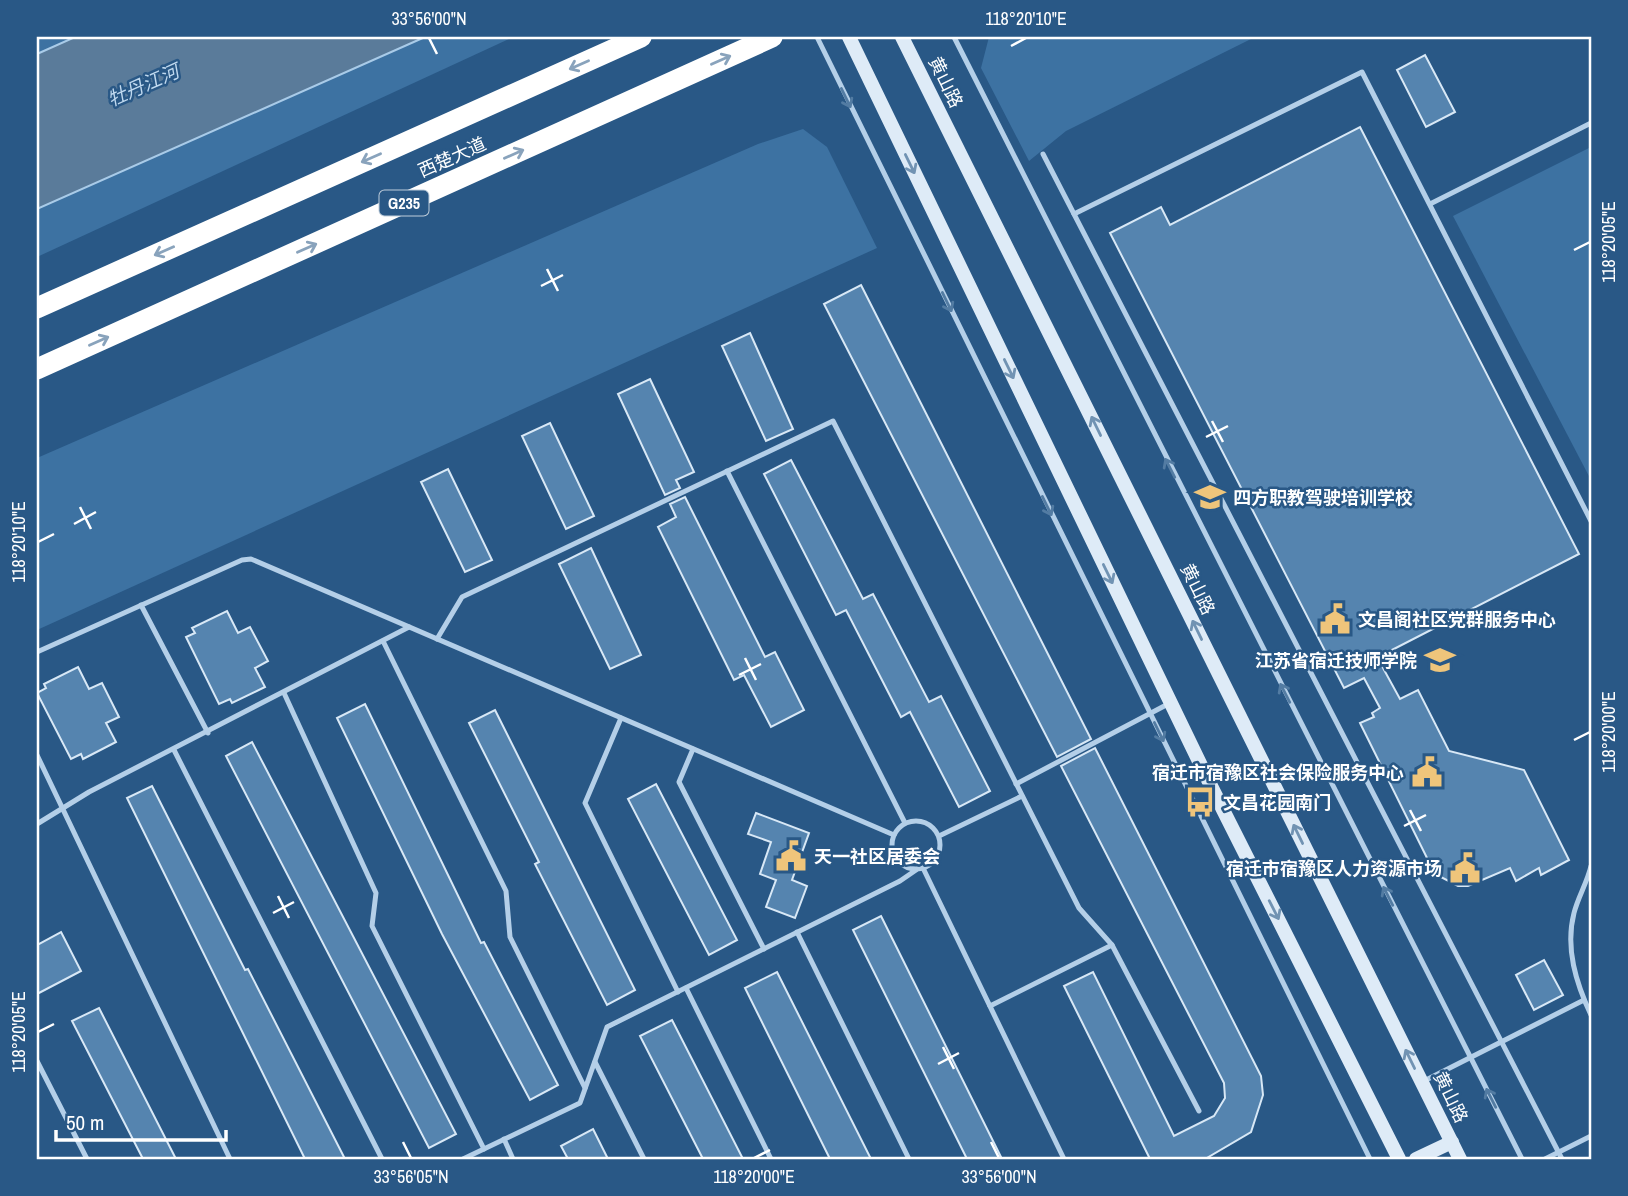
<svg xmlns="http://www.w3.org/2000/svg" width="1628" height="1196" viewBox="0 0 1628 1196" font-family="'Archivo Narrow','Noto Sans SC',sans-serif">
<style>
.green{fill:#3d72a2}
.water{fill:#5a7b9a;stroke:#a9cbe8;stroke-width:2}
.building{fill:#5584af;stroke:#d8e8f6;stroke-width:2}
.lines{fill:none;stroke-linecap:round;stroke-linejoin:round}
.lane{stroke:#b4cfe8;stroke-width:5}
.secondary{stroke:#deebf7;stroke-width:14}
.highway{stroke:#fff;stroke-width:21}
.oneway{stroke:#89a3bc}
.oneway2{stroke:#537ca3}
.oneway3{stroke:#7193b3}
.ticks{fill:none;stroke:#fff;stroke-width:2.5}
.labels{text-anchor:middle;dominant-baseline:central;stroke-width:5;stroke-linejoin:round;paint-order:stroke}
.shield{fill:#295886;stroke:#bfcddb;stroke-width:2}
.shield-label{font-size:16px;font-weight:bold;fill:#fff}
.street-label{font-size:18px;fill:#fff;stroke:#295886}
.poi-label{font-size:18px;font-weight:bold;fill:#fff;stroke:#295886;text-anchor:start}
.water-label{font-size:19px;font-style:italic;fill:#c0d9ef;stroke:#295886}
.neatline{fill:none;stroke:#fff;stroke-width:2.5}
.ticks-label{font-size:18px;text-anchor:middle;fill:#fff}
</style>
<rect width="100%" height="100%" fill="#295886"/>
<g class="green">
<path d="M 37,37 L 513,37 L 37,257 Z"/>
<path d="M 989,37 L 1255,37 L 1066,131 L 1029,161 L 981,68 Z"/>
<path d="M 803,129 L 827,147 L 877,248 L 37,630 L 37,458 L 758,144 Z"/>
<path d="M 1591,147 L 1591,480 L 1453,216 Z"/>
</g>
<path class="water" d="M 75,37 L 425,37 L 37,209 L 37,54 Z"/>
<g class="building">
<path d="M 1425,55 L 1455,112 L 1426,127 L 1397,70 Z"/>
<path d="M 1360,127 L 1579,554 L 1388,652 L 1394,663 L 1383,668 L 1400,699 L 1418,690 L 1449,751 L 1524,770 L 1569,860 L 1541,875 L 1539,868 L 1516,881 L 1510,868 L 1468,886 L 1458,886 L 1437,875 L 1431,866 L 1360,723 L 1374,717 L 1372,713 L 1380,708 L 1364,678 L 1344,688 L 1110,233 L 1161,207 L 1170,225 Z"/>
<path d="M 861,285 L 1091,739 L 1057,757 L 824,304 Z"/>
<path d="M 750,333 L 793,429 L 766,441 L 722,346 Z"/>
<path d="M 650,379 L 694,472 L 676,480 L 680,488 L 665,495 L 618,394 Z"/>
<path d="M 550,423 L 594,516 L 566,529 L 522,436 Z"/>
<path d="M 791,460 L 863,599 L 873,594 L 929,702 L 941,696 L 990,791 L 959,807 L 910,712 L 901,717 L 846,610 L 836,615 L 764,474 Z"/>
<path d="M 448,469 L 492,560 L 465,572 L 421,482 Z"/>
<path d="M 685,497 L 765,657 L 775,652 L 804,710 L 771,727 L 744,675 L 734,680 L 658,527 L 676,517 L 670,504 Z"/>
<path d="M 591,548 L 641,655 L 610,669 L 559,564 Z"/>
<path d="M 227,611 L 238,633 L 250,627 L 268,661 L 255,668 L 265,687 L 232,703 L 230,699 L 219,704 L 186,637 L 195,633 L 192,628 Z"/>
<path d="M 78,667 L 89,689 L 102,683 L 119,717 L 106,723 L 116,742 L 83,759 L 81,754 L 71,759 L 37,693 L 46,688 L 44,684 Z"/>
<path d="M 365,704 L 481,943 L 484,942 L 558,1085 L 530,1100 L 442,934 L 337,718 Z"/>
<path d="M 495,710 L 635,990 L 607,1005 L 535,864 L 539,862 L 469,723 Z"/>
<path d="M 252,742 L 456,1134 L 429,1148 L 226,756 Z"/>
<path d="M 1095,748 L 1261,1076 L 1263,1095 L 1251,1132 L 1205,1159 L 1150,1159 L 1064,986 L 1093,972 L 1174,1136 L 1214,1116 L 1225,1098 L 1224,1083 L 1061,766 Z"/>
<path d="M 656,784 L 737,940 L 709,955 L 628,799 Z"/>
<path d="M 152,786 L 245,970 L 248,969 L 345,1159 L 305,1159 L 127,798 Z"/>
<path d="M 756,813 L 809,833 L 792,880 L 807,886 L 795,918 L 766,907 L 776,880 L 760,874 L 771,842 L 748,834 Z"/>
<path d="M 881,916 L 1002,1159 L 967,1159 L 853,930 Z"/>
<path d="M 61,932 L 81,971 L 37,994 L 37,945 Z"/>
<path d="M 1544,960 L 1563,995 L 1534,1010 L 1516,975 Z"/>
<path d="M 777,972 L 871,1159 L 830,1159 L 745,988 Z"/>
<path d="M 99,1008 L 176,1159 L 143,1159 L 72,1021 Z"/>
<path d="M 672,1020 L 743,1159 L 703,1159 L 640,1036 Z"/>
<path d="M 593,1129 L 608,1159 L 568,1159 L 561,1146 Z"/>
</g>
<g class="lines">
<g class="lane">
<path d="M 817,37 L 1370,1159"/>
<path d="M 954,37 L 1522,1159"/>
<path d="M 1043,154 L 1562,1159"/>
<path d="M 1430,204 L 1591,123"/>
<path d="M 1074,214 L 1362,72 L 1591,521"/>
<path d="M 727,471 L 905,823"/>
<path d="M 141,605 L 208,733"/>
<path d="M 437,639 L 462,597 L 833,421 L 1079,908 L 1112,945 L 1199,1111"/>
<path d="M 383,641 L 506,891 L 510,937 L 585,1088"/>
<path d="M 37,652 L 242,560 L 251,559 L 894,835"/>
<path d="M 284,693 L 376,893 L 372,926 L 484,1149"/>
<path d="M 621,718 L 585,803 L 678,992"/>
<path d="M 693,749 L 679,782 L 764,949"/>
<path d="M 174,750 L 382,1159"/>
<path d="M 37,755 L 230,1159"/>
<path d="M 1016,784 L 1170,703"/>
<circle cx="916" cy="845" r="24"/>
<path d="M 37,824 L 89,792 L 409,627"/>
<path d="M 939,836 L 1022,796"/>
<path d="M 1591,866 C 1587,883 1578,897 1574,913 C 1565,948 1576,983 1591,1015"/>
<path d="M 923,868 L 1064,1159"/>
<path d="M 797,932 L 909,1159"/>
<path d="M 686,988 L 771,1159"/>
<path d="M 990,1006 L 1112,945"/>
<path d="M 37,1061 L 87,1159"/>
<path d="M 595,1062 L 644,1159"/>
<path d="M 1422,1082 L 1584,1000"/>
<path d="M 504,1139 L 513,1159"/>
<path d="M 463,1159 L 580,1103 L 607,1027 L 900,881 L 916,870"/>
<path d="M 1545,1159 L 1591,1136"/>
</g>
<g class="secondary">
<path d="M 849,37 L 1209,782 L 1399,1159"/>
<path d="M 902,37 L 1460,1159"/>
<path d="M 1416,1159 L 1452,1142"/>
</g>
<g class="highway">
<path d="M 37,308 L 641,37"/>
<path d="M 37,369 L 772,37"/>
</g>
</g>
<defs><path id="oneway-shaft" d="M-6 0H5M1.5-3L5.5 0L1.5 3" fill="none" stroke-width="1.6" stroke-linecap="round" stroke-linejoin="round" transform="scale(1.75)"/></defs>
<g class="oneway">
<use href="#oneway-shaft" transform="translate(721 60) rotate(-24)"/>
<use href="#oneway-shaft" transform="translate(579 65) rotate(156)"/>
<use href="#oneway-shaft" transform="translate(514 154) rotate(-24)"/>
<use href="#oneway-shaft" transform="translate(371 158) rotate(156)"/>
<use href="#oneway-shaft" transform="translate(307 248) rotate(-24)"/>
<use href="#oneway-shaft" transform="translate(164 251) rotate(156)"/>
<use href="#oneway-shaft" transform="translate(99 341) rotate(-24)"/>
</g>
<g class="oneway2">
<use href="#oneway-shaft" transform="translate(846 98) rotate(64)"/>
<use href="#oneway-shaft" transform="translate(947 302) rotate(64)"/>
<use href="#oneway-shaft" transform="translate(1170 468) rotate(-117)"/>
<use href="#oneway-shaft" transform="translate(1047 506) rotate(64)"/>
<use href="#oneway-shaft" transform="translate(1285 693) rotate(-117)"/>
<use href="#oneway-shaft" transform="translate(1159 732) rotate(64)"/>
<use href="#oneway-shaft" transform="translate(1388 896) rotate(-117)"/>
<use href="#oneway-shaft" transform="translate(1491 1098) rotate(-117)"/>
</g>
<g class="oneway3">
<use href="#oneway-shaft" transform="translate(910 164) rotate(64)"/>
<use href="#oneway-shaft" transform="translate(1009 369) rotate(64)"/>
<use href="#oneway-shaft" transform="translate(1096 426) rotate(-116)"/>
<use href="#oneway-shaft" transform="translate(1108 574) rotate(64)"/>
<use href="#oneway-shaft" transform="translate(1197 630) rotate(-116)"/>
<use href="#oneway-shaft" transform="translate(1298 834) rotate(-116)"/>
<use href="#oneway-shaft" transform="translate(1274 910) rotate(63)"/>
<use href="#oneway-shaft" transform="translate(1410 1059) rotate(-116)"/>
</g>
<path class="ticks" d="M 429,38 L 437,54M 1011,46 L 1026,38M 1574,250 L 1590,242M 547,269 L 558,291M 541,286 L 563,275M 1212,421 L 1223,442M 1206,437 L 1228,426M 80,507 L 91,529M 74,524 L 96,512M 38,542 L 54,534M 745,658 L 756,680M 739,675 L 761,664M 1574,740 L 1590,732M 1410,810 L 1421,831M 1404,826 L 1426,815M 278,896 L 289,918M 273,913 L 294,902M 38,1032 L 54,1024M 943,1047 L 954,1069M 938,1064 L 959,1053M 403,1142 L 411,1158M 991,1142 L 999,1158M 754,1158 L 770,1150"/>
<defs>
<g id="school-bare" transform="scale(2.415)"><path d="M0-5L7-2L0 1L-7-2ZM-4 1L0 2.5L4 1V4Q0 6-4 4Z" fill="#efc57b" stroke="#295886" stroke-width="2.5" paint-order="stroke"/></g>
<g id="civic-bare" transform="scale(2.415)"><path d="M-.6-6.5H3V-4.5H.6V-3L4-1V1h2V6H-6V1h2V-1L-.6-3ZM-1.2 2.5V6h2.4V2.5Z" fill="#efc57b" stroke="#295886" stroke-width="2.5" paint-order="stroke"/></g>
<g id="bus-bare" transform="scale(2.415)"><path d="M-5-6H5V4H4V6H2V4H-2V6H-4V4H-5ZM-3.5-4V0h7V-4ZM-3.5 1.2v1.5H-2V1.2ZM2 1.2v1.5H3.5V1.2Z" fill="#efc57b" stroke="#295886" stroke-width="2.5" paint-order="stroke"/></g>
</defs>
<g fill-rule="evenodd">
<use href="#school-bare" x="1210" y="497"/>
<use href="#civic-bare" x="1335" y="619"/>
<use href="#school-bare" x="1440" y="660"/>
<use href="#civic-bare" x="1427" y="772"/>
<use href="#bus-bare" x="1200" y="802"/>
<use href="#civic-bare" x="791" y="856"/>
<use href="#civic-bare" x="1465" y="868"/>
</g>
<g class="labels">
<rect class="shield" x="379.5" y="190.5" width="49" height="25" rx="5"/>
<g class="shield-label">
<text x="404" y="203">G235</text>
</g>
<g class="street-label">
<text transform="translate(946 82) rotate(64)">黄山路</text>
<text transform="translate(452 157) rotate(-24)">西楚大道</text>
<text transform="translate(1198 589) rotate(64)">黄山路</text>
<text transform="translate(1451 1097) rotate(64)">黄山路</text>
</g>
<g class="poi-label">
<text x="1233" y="497">四方职教驾驶培训学校</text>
<text x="1358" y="619">文昌阁社区党群服务中心</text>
<text x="1417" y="660" text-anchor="end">江苏省宿迁技师学院</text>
<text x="1404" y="772" text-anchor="end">宿迁市宿豫区社会保险服务中心</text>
<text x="1223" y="802">文昌花园南门</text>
<text x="814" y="856">天一社区居委会</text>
<text x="1442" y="868" text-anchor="end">宿迁市宿豫区人力资源市场</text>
</g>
<g class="water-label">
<text transform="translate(143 85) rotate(-24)">牡丹江河</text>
</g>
</g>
<rect width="1628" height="1196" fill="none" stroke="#295886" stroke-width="77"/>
<path d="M56 1130v10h170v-10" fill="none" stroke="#ffffff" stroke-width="3.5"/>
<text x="66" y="1130" font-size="21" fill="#ffffff" stroke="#295886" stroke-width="5" paint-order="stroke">50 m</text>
<rect x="38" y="38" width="1552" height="1120" class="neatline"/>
<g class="ticks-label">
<text x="429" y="25">33°56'00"N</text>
<text x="1026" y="25">118°20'10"E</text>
<text transform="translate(1609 242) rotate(-90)" y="6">118°20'05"E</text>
<text transform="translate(19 542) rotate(-90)" y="6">118°20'10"E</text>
<text transform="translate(1609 732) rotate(-90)" y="6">118°20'00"E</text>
<text transform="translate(19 1032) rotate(-90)" y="6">118°20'05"E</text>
<text x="411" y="1183">33°56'05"N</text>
<text x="754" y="1183">118°20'00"E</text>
<text x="999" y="1183">33°56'00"N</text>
</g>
</svg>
